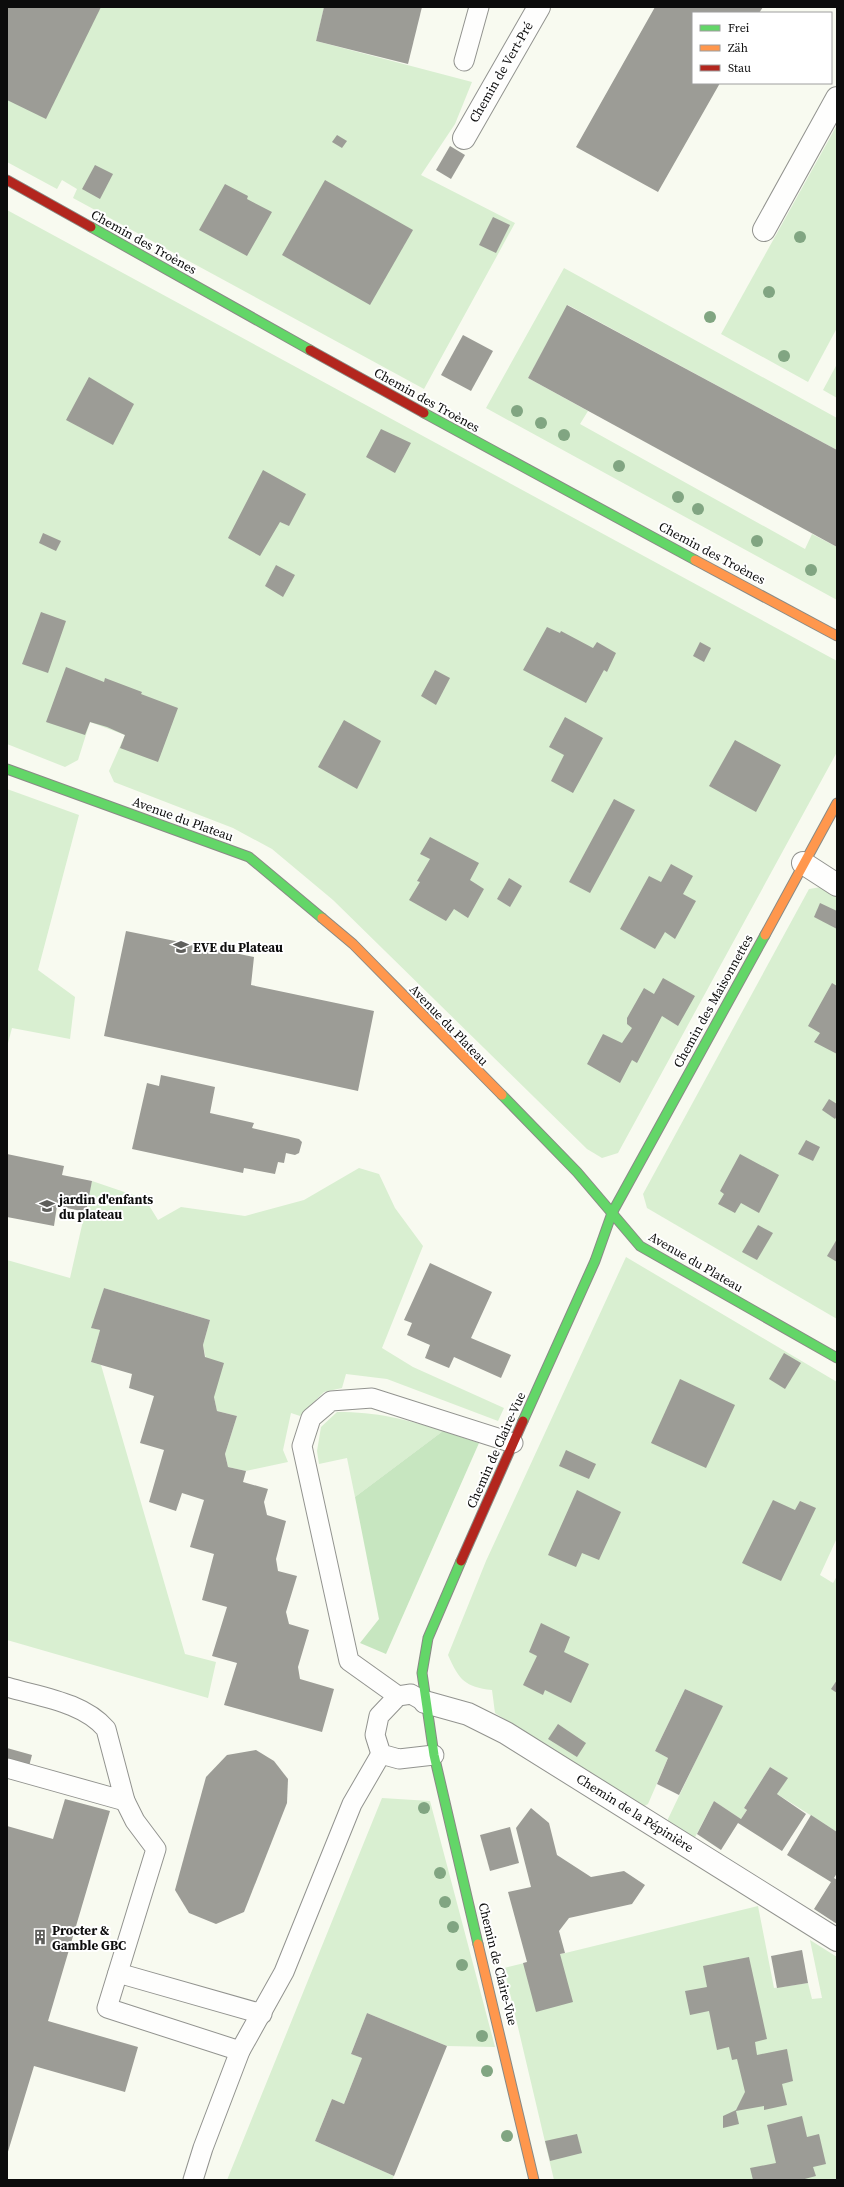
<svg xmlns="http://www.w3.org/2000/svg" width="844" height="2187" viewBox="0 0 844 2187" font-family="'Source Serif 4',serif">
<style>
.green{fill:#d9efd1}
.forest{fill:#c7e6c0}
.building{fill:#9c9c96}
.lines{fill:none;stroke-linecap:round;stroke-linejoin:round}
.lane-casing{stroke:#92938f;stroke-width:21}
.street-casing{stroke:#92938f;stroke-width:24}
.fast-casing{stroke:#898a85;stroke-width:11}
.slow-casing{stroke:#898a85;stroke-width:11}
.jam-casing{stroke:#898a85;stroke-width:11}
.lane{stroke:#fefefd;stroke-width:19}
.street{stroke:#fefefd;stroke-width:22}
.fast{stroke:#63d668;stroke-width:9}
.slow{stroke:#ff974d;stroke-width:9}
.jam{stroke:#b3261e;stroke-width:9}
.tree{fill:#81a582}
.labels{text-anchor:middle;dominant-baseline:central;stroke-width:4;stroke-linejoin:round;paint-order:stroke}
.street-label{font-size:13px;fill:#0c0c0c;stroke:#fff}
.poi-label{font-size:13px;font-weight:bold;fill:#0c0c0c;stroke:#fff;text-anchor:start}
</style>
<rect width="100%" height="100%" fill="#f8faf0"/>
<g class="green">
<path d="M 7,7 L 324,7 L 316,41 L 472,82 L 455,124 L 421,175 L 515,223 L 424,389 L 73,198 L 77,189 L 62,180 L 57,189 L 7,162 Z"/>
<path d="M 837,125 L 837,328 L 808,382 L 721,334 Z"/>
<path d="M 7,210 L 837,661 L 837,752 L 618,1153 L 602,1158 L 587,1149 L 333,900 L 272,849 L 233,828 L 114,782 L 109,771 L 125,735 L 90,722 L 78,760 L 65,767 L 7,744 Z"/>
<path d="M 564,268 L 837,418 L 837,450 L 568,305 L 528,378 L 588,411 L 580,424 L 805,549 L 812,534 L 837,547 L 837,600 L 486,408 Z"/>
<path d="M 837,364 L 837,398 L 823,390 Z"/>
<path d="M 7,789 L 79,815 L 38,970 L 75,997 L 70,1039 L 12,1028 L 7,1047 Z"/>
<path d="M 821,887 L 837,897 L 837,1319 L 647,1208 L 643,1194 L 809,889 Z"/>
<path d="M 359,1168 L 379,1174 L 395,1208 L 423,1246 L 382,1348 L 413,1367 L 504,1408 L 498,1421 L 387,1379 L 346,1374 L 342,1388 L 324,1392 L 300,1416 L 291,1413 L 283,1450 L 288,1462 L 246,1471 L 228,1467 L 225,1454 L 237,1416 L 217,1411 L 203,1345 L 210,1320 L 104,1288 L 92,1328 L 100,1330 L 91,1362 L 101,1365 L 185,1654 L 216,1662 L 208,1698 L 7,1640 L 7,1260 L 70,1278 L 92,1181 L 145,1199 L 158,1220 L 181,1207 L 245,1216 L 304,1200 Z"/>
<path d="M 626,1257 L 837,1382 L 837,1538 L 820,1575 L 833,1583 L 837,1576 L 837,1832 L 777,1794 L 787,1778 L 770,1767 L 744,1808 L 747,1810 L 741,1819 L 714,1801 L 692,1843 L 668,1827 L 668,1819 L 722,1706 L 685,1689 L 655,1751 L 668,1758 L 648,1804 L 641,1808 L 495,1713 L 492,1690 C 465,1687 459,1680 448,1655 L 486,1561 Z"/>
<path d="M 337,1412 C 377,1412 405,1419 443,1431 L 355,1497 L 347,1458 L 319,1464 L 317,1451 L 321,1427 Z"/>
<path d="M 382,1798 L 430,1801 L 495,2047 L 447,2046 L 367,2013 L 351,2054 L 362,2058 L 344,2104 L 332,2099 L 315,2141 L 394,2176 L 392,2180 L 227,2180 Z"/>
<path d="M 758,1906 L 774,1988 L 808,1983 L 812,1999 L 822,1998 L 810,1940 L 837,1957 L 837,2180 L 554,2180 L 504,1968 Z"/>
</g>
<path class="forest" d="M 443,1431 L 479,1443 L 386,1654 L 360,1643 L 379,1619 L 355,1497 Z"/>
<g class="building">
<path d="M 7,7 L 101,7 L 46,119 L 7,100 Z"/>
<path d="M 324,7 L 422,7 L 408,64 L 316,41 Z"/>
<path d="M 655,7 L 763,7 L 759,13 L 693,13 L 693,83 L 720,83 L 658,192 L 576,147 Z"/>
<path d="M 337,135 L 347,141 L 342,148 L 332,142 Z"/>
<path d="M 450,146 L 465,155 L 451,179 L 436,170 Z"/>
<path d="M 95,165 L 113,174 L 100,199 L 82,189 Z"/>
<path d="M 325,180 L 413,230 L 370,305 L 282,255 Z"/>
<path d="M 225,184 L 248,196 L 247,199 L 272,212 L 247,256 L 199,230 Z"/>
<path d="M 493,217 L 510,225 L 496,253 L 479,245 Z"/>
<path d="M 567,305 L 837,450 L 837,547 L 528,378 Z"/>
<path d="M 463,335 L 493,351 L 471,391 L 441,375 Z"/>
<path d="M 89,377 L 134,404 L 113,445 L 66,420 Z"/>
<path d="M 381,429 L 411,443 L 395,473 L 366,457 Z"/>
<path d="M 263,470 L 306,494 L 289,526 L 280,522 L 260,556 L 228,538 Z"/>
<path d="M 43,533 L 61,541 L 56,551 L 39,543 Z"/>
<path d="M 276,565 L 295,575 L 283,597 L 265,586 Z"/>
<path d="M 41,612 L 66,621 L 48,673 L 22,664 Z"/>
<path d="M 547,627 L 560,633 L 561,631 L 593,648 L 597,642 L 616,653 L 607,672 L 604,670 L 586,703 L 523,670 Z"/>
<path d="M 700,642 L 711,648 L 704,662 L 693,656 Z"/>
<path d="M 66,667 L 104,682 L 105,678 L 142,692 L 141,694 L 178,708 L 158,762 L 120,748 L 125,735 L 107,727 L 90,722 L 85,735 L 46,722 Z"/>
<path d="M 435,670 L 450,678 L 436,705 L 421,696 Z"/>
<path d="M 565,717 L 603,738 L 573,793 L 551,781 L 564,755 L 549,747 Z"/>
<path d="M 344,720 L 381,741 L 357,789 L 318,767 Z"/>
<path d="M 735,740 L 781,765 L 756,812 L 709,786 Z"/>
<path d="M 614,799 L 635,810 L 590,893 L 569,882 Z"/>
<path d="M 430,837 L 479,863 L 470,880 L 484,889 L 468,918 L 454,909 L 446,921 L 409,900 L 420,882 L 417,881 L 430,859 L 420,854 Z"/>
<path d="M 671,864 L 693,876 L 683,894 L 696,901 L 675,939 L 665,932 L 655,949 L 620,929 L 649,876 L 661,882 Z"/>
<path d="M 509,878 L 522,886 L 510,907 L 497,899 Z"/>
<path d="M 820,903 L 837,911 L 837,929 L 814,917 Z"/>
<path d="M 126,931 L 254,957 L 251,985 L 374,1011 L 358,1091 L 104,1036 Z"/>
<path d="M 663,978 L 695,996 L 678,1026 L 662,1016 L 637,1063 L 632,1060 L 620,1083 L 587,1064 L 603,1034 L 622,1043 L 632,1028 L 627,1024 L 627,1018 L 644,988 L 654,994 Z"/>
<path d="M 832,983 L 837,986 L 837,1054 L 814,1042 L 820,1033 L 808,1026 Z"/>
<path d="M 161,1075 L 215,1087 L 210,1113 L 254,1123 L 252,1128 L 299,1139 L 302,1142 L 299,1153 L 295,1155 L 286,1153 L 284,1163 L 278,1162 L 275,1174 L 244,1168 L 243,1173 L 132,1149 L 147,1083 L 159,1086 Z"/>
<path d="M 829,1099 L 837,1104 L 837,1116 L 835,1119 L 822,1110 Z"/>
<path d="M 806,1140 L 820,1147 L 813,1161 L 798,1154 Z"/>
<path d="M 7,1154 L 64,1166 L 62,1175 L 92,1181 L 86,1212 L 57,1206 L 54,1226 L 7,1217 Z"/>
<path d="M 740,1154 L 779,1175 L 759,1213 L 741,1203 L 735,1213 L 718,1204 L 724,1194 L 720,1191 Z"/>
<path d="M 758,1225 L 773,1233 L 757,1260 L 742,1252 Z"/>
<path d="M 837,1239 L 837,1262 L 827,1256 Z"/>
<path d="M 430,1263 L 492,1292 L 471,1338 L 511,1355 L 501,1378 L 454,1357 L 449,1368 L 425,1358 L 430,1345 L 407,1335 L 412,1323 L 404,1320 Z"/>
<path d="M 104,1288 L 210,1320 L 203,1345 L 205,1357 L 224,1363 L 214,1397 L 217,1411 L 237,1416 L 225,1454 L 228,1467 L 246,1471 L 243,1482 L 268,1489 L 264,1502 L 267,1515 L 286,1521 L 276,1559 L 278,1571 L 297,1576 L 286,1612 L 289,1624 L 309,1630 L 298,1667 L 300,1679 L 334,1689 L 322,1732 L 224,1705 L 237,1663 L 212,1656 L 227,1607 L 202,1600 L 214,1554 L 190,1547 L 204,1500 L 182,1493 L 176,1511 L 149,1502 L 164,1450 L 140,1443 L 154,1396 L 129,1388 L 132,1374 L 91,1362 L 100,1330 L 91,1328 Z"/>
<path d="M 784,1353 L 801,1363 L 785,1389 L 769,1379 Z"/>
<path d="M 680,1379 L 735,1405 L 706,1468 L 651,1443 Z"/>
<path d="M 566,1450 L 596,1464 L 589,1479 L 559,1466 Z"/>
<path d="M 577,1490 L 621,1512 L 599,1560 L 582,1553 L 576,1567 L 548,1555 Z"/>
<path d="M 773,1500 L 795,1510 L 800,1501 L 816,1508 L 781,1581 L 742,1563 Z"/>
<path d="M 541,1623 L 570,1637 L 564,1652 L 589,1664 L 571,1703 L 545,1690 L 543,1695 L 523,1685 L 537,1656 L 529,1652 Z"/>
<path d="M 837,1680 L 837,1693 L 831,1689 Z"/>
<path d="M 685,1689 L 723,1706 L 679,1795 L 657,1784 L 668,1758 L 655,1751 Z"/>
<path d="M 558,1724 L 586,1743 L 577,1757 L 548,1739 Z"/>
<path d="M 7,1748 L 32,1755 L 28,1770 L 7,1764 Z"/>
<path d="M 256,1750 L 274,1761 L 288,1779 L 287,1803 L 244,1912 L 216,1924 L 189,1913 L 175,1890 L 206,1777 L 227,1755 Z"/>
<path d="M 770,1767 L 788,1778 L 777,1794 L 806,1814 L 782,1851 L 738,1823 L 721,1850 L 697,1834 L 714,1801 L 741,1819 L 747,1810 L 744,1808 Z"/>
<path d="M 65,1799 L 110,1811 L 48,2021 L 138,2047 L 125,2092 L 34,2066 L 7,2155 L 7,1826 L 53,1839 Z"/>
<path d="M 531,1808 L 549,1823 L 557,1855 L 591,1877 L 624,1871 L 645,1885 L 632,1904 L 569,1918 L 559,1931 L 565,1953 L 560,1954 L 573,2002 L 536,2012 L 523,1963 L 527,1962 L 508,1892 L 531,1887 L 516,1828 Z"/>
<path d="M 811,1815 L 837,1832 L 837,1873 L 834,1878 L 837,1880 L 837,1924 L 814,1909 L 831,1882 L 787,1855 Z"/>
<path d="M 510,1827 L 519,1863 L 490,1871 L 480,1835 Z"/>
<path d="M 802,1950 L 808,1983 L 777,1988 L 771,1956 Z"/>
<path d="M 749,1957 L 767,2039 L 755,2042 L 757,2055 L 787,2049 L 793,2081 L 782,2084 L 787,2105 L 764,2110 L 764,2106 L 736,2111 L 739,2124 L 723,2128 L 723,2116 L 736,2110 L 745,2092 L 737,2059 L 732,2060 L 729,2047 L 717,2050 L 709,2011 L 690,2015 L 685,1991 L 707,1987 L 703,1966 Z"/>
<path d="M 367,2013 L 447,2046 L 394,2176 L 315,2141 L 332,2099 L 344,2104 L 362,2058 L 351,2054 Z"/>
<path d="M 802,2116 L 807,2137 L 819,2134 L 826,2164 L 813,2167 L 816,2176 L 801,2180 L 753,2180 L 750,2168 L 776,2163 L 767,2125 Z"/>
<path d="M 577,2134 L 582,2153 L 550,2161 L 545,2141 Z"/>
</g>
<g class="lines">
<g class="lane-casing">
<g id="lane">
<path d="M 464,61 L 479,7"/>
<path d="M 7,1687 C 40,1697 83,1702 106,1729 L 125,1801 L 7,1768"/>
<path d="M 398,1696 L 349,1661 L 302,1446 L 311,1418 L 331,1401 L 372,1398 L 513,1443"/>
<path d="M 425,1702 L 411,1694 L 398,1696 L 379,1716 L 375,1735 L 381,1754 L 399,1759 L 434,1755"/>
<path d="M 125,1801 L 135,1821 L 156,1849 L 107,2008 L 240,2051"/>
<path d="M 118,1973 L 262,2014"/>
<path d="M 193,2180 L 203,2148 L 240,2051 L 284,1972 L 352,1804 L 381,1754"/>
</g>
</g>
<g class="street-casing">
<g id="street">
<path d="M 464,138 L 539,7"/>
<path d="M 764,230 L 837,98"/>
<path d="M 803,863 L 837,885"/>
<path d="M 425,1702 L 468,1714 L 506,1733 L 837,1940"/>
</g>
</g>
<g class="fast-casing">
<g id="fast">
<path d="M 91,227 L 310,350"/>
<path d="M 424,413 L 695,560"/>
<path d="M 7,769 L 249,857 L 322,918"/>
<path d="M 502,1095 L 577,1172 L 640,1246 L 837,1358"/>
<path d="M 523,1421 L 595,1261 L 612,1213 L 765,935"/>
<path d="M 461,1561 L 428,1638 L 422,1673 L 434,1755 L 478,1944"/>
</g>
</g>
<g class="slow-casing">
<g id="slow">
<path d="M 695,560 L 837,636"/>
<path d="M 322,918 L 353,944 L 502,1095"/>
<path d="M 765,935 L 837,803"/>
<path d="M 478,1944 L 534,2180"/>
</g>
</g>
<g class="jam-casing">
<g id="jam">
<path d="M 7,180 L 91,227"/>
<path d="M 310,350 L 424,413"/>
<path d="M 461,1561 L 523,1421"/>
</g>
</g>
<use href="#lane" class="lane"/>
<use href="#street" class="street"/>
<use href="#fast" class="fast"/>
<use href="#slow" class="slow"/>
<use href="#jam" class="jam"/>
</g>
<g class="tree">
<circle cx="800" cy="237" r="6"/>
<circle cx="769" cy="292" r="6"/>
<circle cx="710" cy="317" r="6"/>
<circle cx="784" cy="356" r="6"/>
<circle cx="517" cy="411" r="6"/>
<circle cx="541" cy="423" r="6"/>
<circle cx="564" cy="435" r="6"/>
<circle cx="619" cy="466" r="6"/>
<circle cx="678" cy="497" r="6"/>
<circle cx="698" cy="509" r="6"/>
<circle cx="757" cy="541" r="6"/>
<circle cx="811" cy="570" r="6"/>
<circle cx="424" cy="1808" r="6"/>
<circle cx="440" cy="1873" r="6"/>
<circle cx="445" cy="1902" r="6"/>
<circle cx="453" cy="1927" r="6"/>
<circle cx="462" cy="1965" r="6"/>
<circle cx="482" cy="2036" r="6"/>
<circle cx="487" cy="2071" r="6"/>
<circle cx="507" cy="2136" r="6"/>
</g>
<defs>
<g id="school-bare" transform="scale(1.2)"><path d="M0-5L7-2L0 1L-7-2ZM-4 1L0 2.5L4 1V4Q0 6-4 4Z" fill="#5f5f5c" stroke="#fff" stroke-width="2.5" paint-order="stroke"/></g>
<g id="building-bare" transform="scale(1.2)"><path d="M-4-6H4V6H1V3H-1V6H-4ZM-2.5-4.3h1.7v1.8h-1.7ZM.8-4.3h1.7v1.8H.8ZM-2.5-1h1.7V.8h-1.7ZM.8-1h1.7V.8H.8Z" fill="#5f5f5c" stroke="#fff" stroke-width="2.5" paint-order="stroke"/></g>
</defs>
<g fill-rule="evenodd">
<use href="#school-bare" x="181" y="947"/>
<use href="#school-bare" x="47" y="1206"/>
<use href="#building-bare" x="40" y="1937"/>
</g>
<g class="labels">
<g class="street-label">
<text transform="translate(501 72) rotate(-60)">Chemin de Vert-Pré</text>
<text transform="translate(144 242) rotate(29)">Chemin des Troènes</text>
<text transform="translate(427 400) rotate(29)">Chemin des Troènes</text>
<text transform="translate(712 553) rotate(28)">Chemin des Troènes</text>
<text transform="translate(183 819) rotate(20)">Avenue du Plateau</text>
<text transform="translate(713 1001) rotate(-61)">Chemin des Maisonnettes</text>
<text transform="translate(449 1025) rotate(46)">Avenue du Plateau</text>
<text transform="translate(696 1262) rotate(30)">Avenue du Plateau</text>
<text transform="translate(496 1450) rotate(-66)">Chemin de Claire-Vue</text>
<text transform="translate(635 1813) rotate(32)">Chemin de la Pépinière</text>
<text transform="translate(498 1964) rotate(76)">Chemin de Claire-Vue</text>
</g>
<g class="poi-label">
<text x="193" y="947">EVE du Plateau</text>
<text x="59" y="1199">jardin d'enfants<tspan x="59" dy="15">du plateau</tspan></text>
<text x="52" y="1930">Procter &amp;<tspan x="52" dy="15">Gamble GBC</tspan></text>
</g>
</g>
<rect width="844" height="2187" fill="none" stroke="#0c0c0c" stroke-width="16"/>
<rect x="692" y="12" width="140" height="72" fill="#ffffff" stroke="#9e9e9e"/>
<rect x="700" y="25" width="20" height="6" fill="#63d668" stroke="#9e9e9e"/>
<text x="728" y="32" font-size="12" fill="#0c0c0c">Frei</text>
<rect x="700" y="45" width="20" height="6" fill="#ff974d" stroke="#9e9e9e"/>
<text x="728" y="52" font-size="12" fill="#0c0c0c">Zäh</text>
<rect x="700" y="65" width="20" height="6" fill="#b3261e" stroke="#9e9e9e"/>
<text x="728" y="72" font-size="12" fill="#0c0c0c">Stau</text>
</svg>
